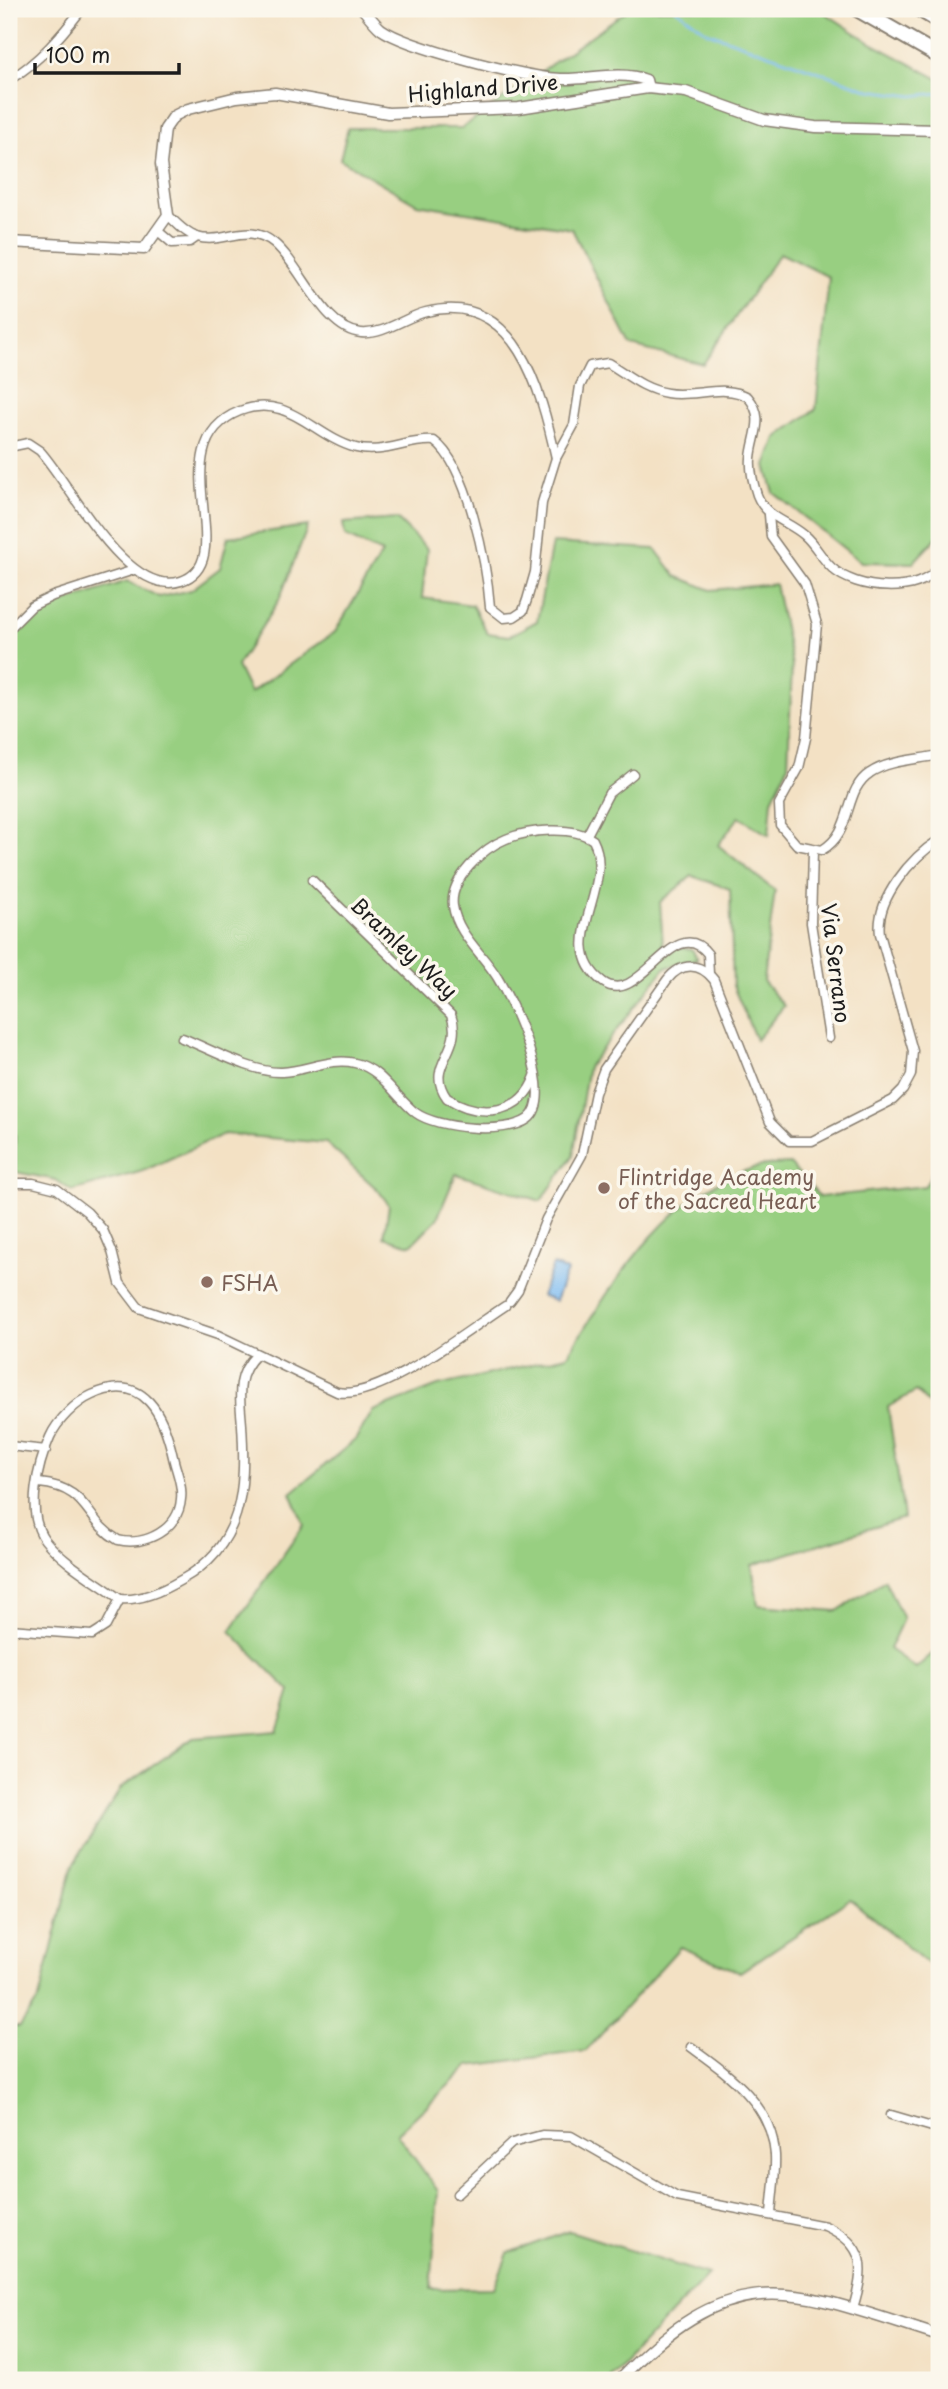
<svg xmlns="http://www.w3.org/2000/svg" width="948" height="2389" viewBox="0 0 948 2389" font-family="'Playpen Sans',sans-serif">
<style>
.green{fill:#98cf81;stroke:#5a764e;stroke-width:2}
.water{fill:#80bdf3;stroke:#4e6c88;stroke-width:2}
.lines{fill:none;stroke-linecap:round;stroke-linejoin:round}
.stream{stroke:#80bdf3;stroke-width:2.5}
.minor-casing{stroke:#887e70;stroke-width:11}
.tertiary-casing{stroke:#887e70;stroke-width:13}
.motorway-casing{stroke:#887e70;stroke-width:18}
.minor{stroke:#fff;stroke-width:8}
.tertiary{stroke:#fff;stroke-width:10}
.motorway{stroke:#fff;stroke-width:14}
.education-dot{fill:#8d6e63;stroke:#fbf7ec;stroke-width:2.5}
.labels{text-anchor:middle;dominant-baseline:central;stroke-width:7;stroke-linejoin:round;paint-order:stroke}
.street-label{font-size:21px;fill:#1c1c1c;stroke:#fbf7ec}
.education-label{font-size:21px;fill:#785e54;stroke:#fbf7ec;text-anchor:start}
</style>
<rect width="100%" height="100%" fill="#fbf7ec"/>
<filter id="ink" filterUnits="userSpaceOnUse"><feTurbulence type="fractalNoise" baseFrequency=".0143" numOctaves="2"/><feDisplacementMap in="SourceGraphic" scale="14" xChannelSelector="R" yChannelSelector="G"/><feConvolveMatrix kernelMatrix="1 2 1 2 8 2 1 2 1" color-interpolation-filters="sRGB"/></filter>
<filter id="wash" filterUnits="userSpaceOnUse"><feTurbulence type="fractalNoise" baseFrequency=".00686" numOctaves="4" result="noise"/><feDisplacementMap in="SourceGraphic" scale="28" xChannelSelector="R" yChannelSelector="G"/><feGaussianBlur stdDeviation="1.57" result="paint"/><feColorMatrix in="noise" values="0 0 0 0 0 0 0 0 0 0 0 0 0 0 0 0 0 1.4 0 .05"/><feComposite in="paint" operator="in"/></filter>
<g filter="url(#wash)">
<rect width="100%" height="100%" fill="#f3e1c4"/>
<g class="green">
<path d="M 629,9 L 819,9 L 871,43 L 939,79 L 939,535 L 913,563 L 861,562 L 774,493 L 766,466 L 776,438 L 816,409 L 829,277 L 780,253 L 703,364 L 631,346 L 572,229 L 417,204 L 340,159 L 348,128 L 462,128 Z"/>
<path d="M 397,519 L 427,549 L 422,598 L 472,605 L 487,633 L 509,636 L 537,621 L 552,543 L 655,549 L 676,576 L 711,590 L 775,584 L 792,665 L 788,766 L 772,800 L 769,835 L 739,817 L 718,845 L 775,891 L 763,981 L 784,1006 L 756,1040 L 733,986 L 730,889 L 692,876 L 660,902 L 663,945 L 692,949 L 697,959 L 665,968 L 588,1067 L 573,1156 L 541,1201 L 456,1174 L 437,1219 L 411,1245 L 384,1237 L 389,1205 L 378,1190 L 326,1143 L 224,1134 L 143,1171 L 72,1191 L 56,1180 L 15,1172 L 15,1135 L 9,1134 L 9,641 L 45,609 L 127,581 L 159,597 L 191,590 L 220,568 L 228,537 L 308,526 L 279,600 L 237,666 L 250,693 L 335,632 L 382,553 L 345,536 L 343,523 Z"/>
<path d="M 939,1159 L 939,1414 L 916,1391 L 888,1407 L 904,1518 L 752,1565 L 758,1605 L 837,1611 L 885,1580 L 903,1619 L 889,1649 L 916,1668 L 939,1648 L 939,1973 L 850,1899 L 740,1972 L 680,1947 L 586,2051 L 469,2066 L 397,2134 L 438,2191 L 431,2289 L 494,2288 L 508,2253 L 570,2231 L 708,2275 L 609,2380 L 9,2380 L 9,2027 L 20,2027 L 39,1999 L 73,1865 L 121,1788 L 193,1738 L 277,1731 L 290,1691 L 230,1631 L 304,1525 L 291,1493 L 355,1440 L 373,1411 L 438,1386 L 567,1356 C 612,1285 669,1188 758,1167 C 768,1164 779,1165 790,1164 L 820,1197 L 925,1186 Z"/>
</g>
<path class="water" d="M 553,1265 L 567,1271 L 555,1301 L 541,1296 Z"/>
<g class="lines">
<path class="stream" d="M 676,9 L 707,32 L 870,90 L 913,96 L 939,93"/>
</g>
</g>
<g filter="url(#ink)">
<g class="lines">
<g class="minor-casing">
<g id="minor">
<path d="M 9,80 C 39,62 61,36 82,9"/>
<path d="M 168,215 C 176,223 186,234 197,237 C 224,245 247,221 274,243 C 301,265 324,330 361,333 C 384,335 405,317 426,312 C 516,289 541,391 556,458"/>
<path d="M 159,232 L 172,243 L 190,242 L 197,237"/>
<path d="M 9,447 L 28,443 L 40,451 C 71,485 127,599 181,581 C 243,561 157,444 240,411 C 288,392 314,437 356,448 C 384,455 407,439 434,441 C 468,465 487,566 490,607 L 504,618 L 514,617 L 523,611 L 527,600 L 535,572 L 542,503 L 556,458 L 574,425 L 580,386 L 590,366 L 608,363 C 628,375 643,389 667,393 C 693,398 724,383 748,397 C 766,418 753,435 751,458 C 750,470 753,483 757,495 C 766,518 786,520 804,535 C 815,544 821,558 832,568 C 855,590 920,596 939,567"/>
<path d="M 769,515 L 771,537 L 805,584 L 817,624 L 806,738 L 799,768 L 779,804 L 780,825 L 797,845 L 822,850 C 854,832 843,790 870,773 C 889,760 917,760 939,755"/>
<path d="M 9,629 L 32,606 L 53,596 L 134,570"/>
<path d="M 587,835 L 609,793 L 633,774"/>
<path d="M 813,851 L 811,923 L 829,1038"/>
<path d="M 312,880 L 451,1015 C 465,1051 423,1065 447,1098 C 479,1118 521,1116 535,1076"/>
<path d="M 182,1038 C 208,1048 255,1074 282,1072 C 306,1071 331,1057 355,1063 C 382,1069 395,1097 416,1113 C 436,1128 506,1135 528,1119 C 557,1097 513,1003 497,977 C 483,954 457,934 453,906 C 449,880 483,848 506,839 C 528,830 573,825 593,840 C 617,886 553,945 603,982 C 639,1009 674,910 708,954 L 709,974"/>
<path d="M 9,1183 L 33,1183 L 57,1189 L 87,1212 L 103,1230 L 112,1251 L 120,1283 L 139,1308 L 218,1335 L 337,1392 C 379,1401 468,1330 505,1306"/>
<path d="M 510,1301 L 518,1290 L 546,1219 L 582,1155 L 595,1093 L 604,1069 L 667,980 C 681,962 700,962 714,980 L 770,1122 L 789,1141 L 812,1141 L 893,1100 L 903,1090 L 911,1075 L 913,1051 L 880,934 C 875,899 912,857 939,840"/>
<path d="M 9,1446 L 46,1450"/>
<path d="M 39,1483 C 91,1488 83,1520 118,1540 C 145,1547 179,1529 181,1499 C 183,1485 176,1471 173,1457 C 164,1416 145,1371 92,1395 C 76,1402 57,1421 50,1437 C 38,1464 25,1514 45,1540 C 64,1564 96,1581 120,1599"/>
<path d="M 9,1629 L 92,1635 L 106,1626 L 120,1599 C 140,1601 164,1590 181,1580 C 243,1546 246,1489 242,1425 C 240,1398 235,1376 256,1355"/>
<path d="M 691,2047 C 728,2074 772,2104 775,2155 C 776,2175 772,2196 771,2215"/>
<path d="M 891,2115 L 939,2129"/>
<path d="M 457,2194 L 512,2143 L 542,2135 L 571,2136 L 677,2197 L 825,2226 C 867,2245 865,2269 853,2308"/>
</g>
</g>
<g class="tertiary-casing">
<g id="tertiary">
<path d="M 363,9 C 368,15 375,24 381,29 C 406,47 529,79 561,79 C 590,80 619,70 646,80 L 648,88"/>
<path d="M 9,242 L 144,249 L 168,215 L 161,164 L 165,129 L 174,116 L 188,109 L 237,97 L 275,93 L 388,113 L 519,108 L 648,88 L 686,92 L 764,120 L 815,127 L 939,130"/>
<path d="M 619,2380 C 736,2257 795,2290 939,2336"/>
</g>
</g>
<g class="motorway-casing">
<g id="motorway">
<path d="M 857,9 L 939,56"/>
<path d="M 919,9 L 939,21"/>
</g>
</g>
<use href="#minor" class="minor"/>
<use href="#tertiary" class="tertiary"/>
<use href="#motorway" class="motorway"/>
</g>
</g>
<g class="education-dot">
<circle cx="604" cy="1188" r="7"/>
<circle cx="207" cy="1282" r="7"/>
</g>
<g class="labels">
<g class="street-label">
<text transform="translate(483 87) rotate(-5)">Highland Drive</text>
<text transform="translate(405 947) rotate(43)">Bramley Way</text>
<text transform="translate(837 963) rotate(83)">Via Serrano</text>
</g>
<g class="education-label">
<text x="618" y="1176">Flintridge Academy<tspan x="618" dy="24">of the Sacred Heart</tspan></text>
<text x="221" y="1282">FSHA</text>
</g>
</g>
<rect width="948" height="2389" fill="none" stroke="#fbf7ec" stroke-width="35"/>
<path d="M35 63v10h144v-10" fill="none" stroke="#1c1c1c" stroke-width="3.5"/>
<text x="46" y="63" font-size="21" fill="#1c1c1c" stroke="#fbf7ec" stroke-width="5" paint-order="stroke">100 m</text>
</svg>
